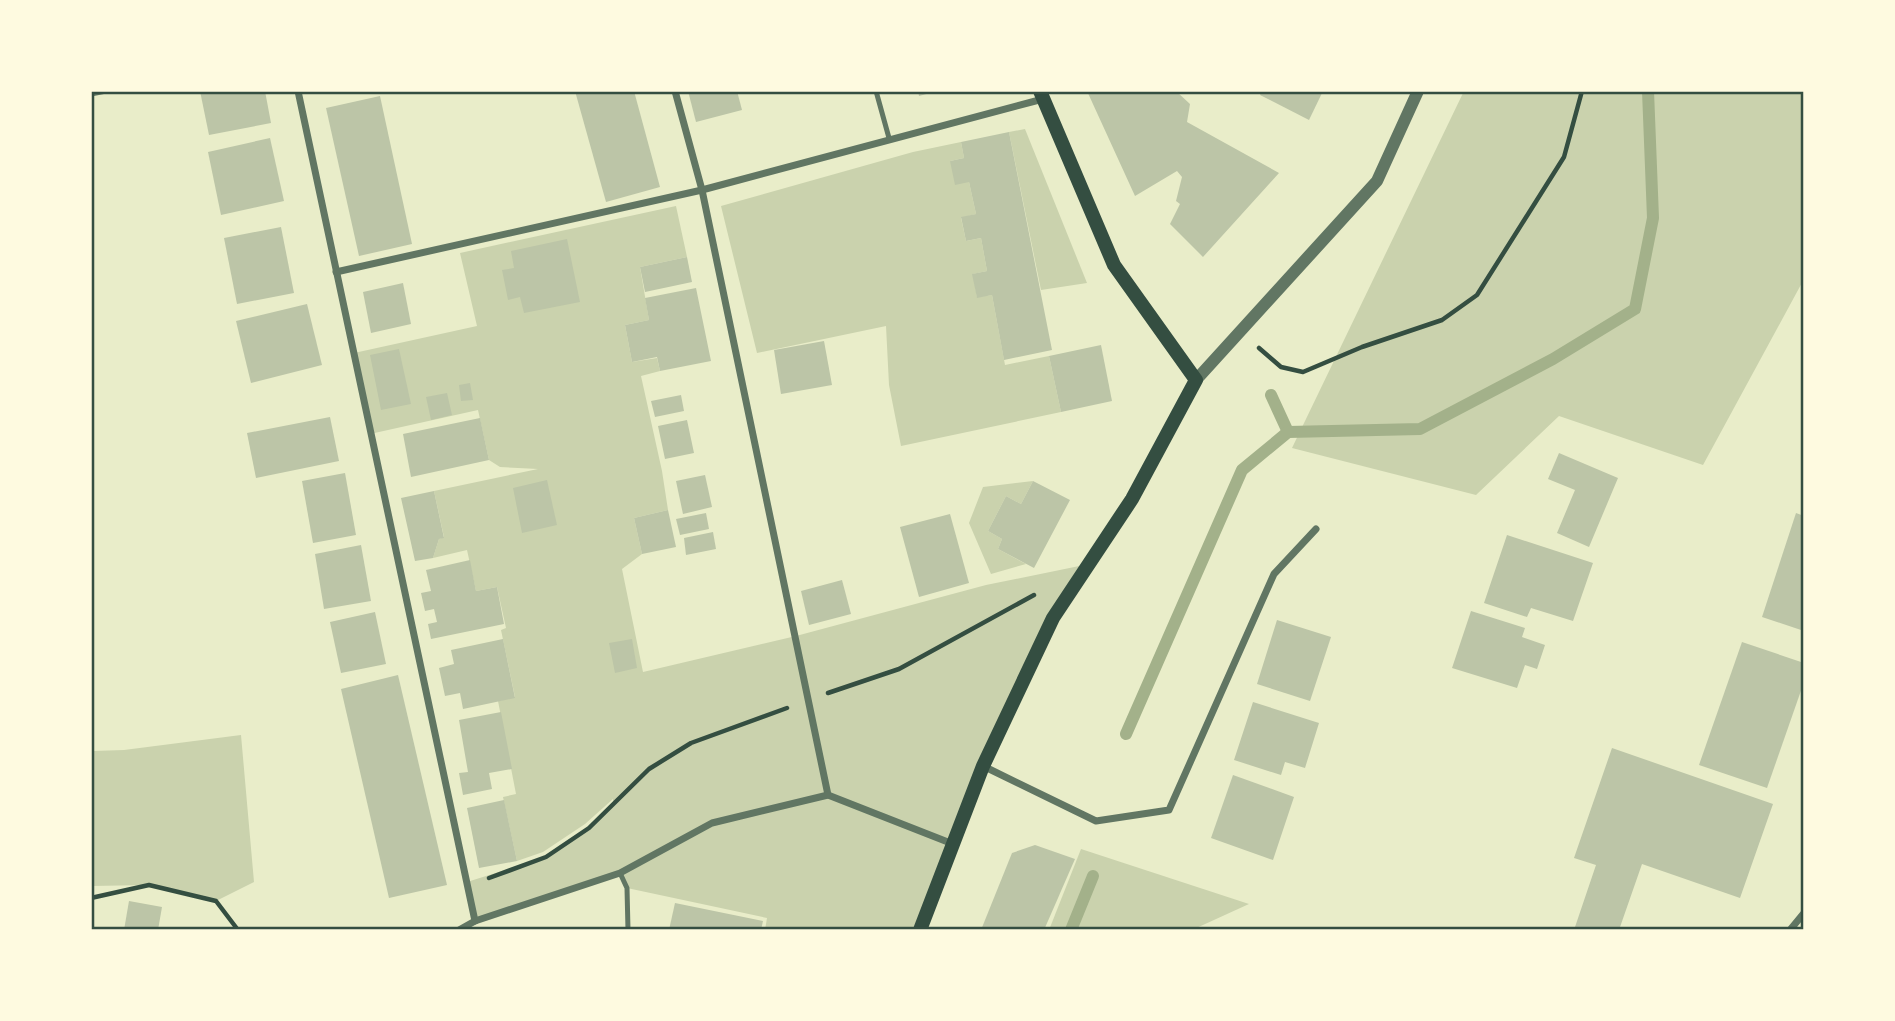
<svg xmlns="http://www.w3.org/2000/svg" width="1895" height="1021" viewBox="0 0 1895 1021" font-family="Inter,sans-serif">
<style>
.green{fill:#cad2ad}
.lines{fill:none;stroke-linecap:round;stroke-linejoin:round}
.stream{stroke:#a3b18a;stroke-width:12}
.building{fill:#bcc5a7}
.path{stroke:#344e41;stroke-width:4.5}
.service{stroke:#617663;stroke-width:5}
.minor{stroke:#617663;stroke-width:7}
.tertiary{stroke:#617663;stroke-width:12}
.secondary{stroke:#344e41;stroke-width:14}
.neatline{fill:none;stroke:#344e41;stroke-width:2.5}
</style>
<rect width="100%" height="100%" fill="#e9edc9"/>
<g class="green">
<path d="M 1464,91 L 1804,91 L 1804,279 L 1703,465 L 1559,416 L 1476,495 L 1292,448 Z"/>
<path d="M 1025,129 L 1087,283 L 1041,290 L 1009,132 Z"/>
<path d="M 961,142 L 964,158 L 950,161 L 969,182 L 976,214 L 961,218 L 966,241 L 981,238 L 987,271 L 973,274 L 977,297 L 992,295 L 1005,365 L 1049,356 L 1061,412 L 901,446 L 889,385 L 886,326 L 757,353 L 721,206 L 913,152 Z"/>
<path d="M 676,206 L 687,257 L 640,267 L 649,320 L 625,325 L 632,362 L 657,358 L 660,371 L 641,376 L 662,471 L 668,510 L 634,518 L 642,554 L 622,569 L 643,672 L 796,636 L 986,585 L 1089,564 L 1053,618 L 920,930 L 765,930 L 767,918 L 627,888 L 620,873 L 475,921 L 467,882 L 546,857 L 589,828 L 613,805 L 613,799 L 585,824 L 543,852 L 517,861 L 503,797 L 516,794 L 498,701 L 515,697 L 501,630 L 506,628 L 497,587 L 476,591 L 467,550 L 433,558 L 439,539 L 444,537 L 434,491 L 538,469 L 500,467 L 489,460 L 478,410 L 370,434 L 354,353 L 477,326 L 460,253 Z"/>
<path d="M 1033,481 L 1021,504 L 1006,496 L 988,531 L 1002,539 L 998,549 L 1026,564 L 991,574 L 969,523 L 983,487 Z"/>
<path d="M 241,735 L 254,882 L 216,901 L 149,885 L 91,886 L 91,746 L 93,751 L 124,750 Z"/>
<path d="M 1081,849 L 1249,904 L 1192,930 L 1049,930 Z"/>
</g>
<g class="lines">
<g class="stream">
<path d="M 1271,395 L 1288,432"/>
<path d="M 1126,734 L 1242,470 L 1288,432 L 1420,429 L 1553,359 L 1635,309 L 1653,218 L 1648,91"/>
<path d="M 1071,930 L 1093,876"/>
</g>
</g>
<g class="building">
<path d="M 200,91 L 265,91 L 271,123 L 209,135 Z"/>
<path d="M 575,91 L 634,91 L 660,187 L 606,202 Z"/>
<path d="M 688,91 L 737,91 L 742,110 L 696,122 Z"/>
<path d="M 918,91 L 934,91 L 934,92 L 919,96 Z"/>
<path d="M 1087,91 L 1176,91 L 1190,104 L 1187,122 L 1279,173 L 1203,257 L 1170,224 L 1180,204 L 1176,201 L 1182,177 L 1177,171 L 1135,196 Z"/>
<path d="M 1262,91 L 1323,91 L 1309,120 L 1260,95 Z"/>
<path d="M 380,96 L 412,244 L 359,256 L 326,108 Z"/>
<path d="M 1009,132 L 1052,350 L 1004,360 L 992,295 L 977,298 L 972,274 L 987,271 L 981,238 L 966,241 L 961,217 L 976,214 L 969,182 L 955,185 L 950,161 L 964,158 L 961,142 Z"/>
<path d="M 270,138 L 284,201 L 221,215 L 208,152 Z"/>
<path d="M 281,227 L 294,293 L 237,304 L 224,238 Z"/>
<path d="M 567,239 L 580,302 L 524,313 L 520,297 L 508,300 L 502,270 L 514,268 L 511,251 Z"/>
<path d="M 687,257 L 692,282 L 645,292 L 640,267 Z"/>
<path d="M 403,283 L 411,324 L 371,333 L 363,292 Z"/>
<path d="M 696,288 L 711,361 L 660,371 L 657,357 L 632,362 L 625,325 L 649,320 L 645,298 Z"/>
<path d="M 307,304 L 322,365 L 251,383 L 236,321 Z"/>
<path d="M 824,341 L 832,385 L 781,394 L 774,350 Z"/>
<path d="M 1101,345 L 1112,401 L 1061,412 L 1049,356 Z"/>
<path d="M 399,349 L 411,404 L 381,410 L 370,355 Z"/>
<path d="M 470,383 L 473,400 L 461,401 L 459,385 Z"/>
<path d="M 447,393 L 452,415 L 431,420 L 426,397 Z"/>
<path d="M 681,395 L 684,411 L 655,417 L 651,401 Z"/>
<path d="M 330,417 L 339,461 L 256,478 L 247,433 Z"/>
<path d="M 480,418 L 489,460 L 411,477 L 403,434 Z"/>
<path d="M 687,420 L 694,453 L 665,459 L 658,426 Z"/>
<path d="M 1559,453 L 1618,478 L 1589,547 L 1557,533 L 1575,490 L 1548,479 Z"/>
<path d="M 345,473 L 356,535 L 313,543 L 302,481 Z"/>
<path d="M 705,475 L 712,507 L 683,514 L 676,481 Z"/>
<path d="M 547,480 L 557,525 L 522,533 L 513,488 Z"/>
<path d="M 1033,481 L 1070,500 L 1034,568 L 998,549 L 1002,539 L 988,531 L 1006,496 L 1021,504 Z"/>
<path d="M 434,491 L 444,538 L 439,539 L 433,558 L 415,561 L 401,498 Z"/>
<path d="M 668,510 L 676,547 L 642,554 L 634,518 Z"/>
<path d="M 706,513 L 709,529 L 680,535 L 676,519 Z"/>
<path d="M 1796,513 L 1804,516 L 1804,631 L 1762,617 Z"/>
<path d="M 950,514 L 969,583 L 919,597 L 900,527 Z"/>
<path d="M 713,532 L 716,549 L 686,555 L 684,538 Z"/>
<path d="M 1507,535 L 1593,563 L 1573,621 L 1531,608 L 1527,617 L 1484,603 Z"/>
<path d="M 361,545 L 371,601 L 324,609 L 315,554 Z"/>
<path d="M 470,560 L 476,591 L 497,587 L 504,624 L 431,639 L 428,624 L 437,622 L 434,609 L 425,611 L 421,593 L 431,591 L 426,570 Z"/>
<path d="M 842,580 L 851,614 L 809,625 L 801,591 Z"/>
<path d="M 1471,611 L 1525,628 L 1522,637 L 1545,645 L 1537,669 L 1525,665 L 1517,688 L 1452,668 Z"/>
<path d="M 375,612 L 386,664 L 341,673 L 330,622 Z"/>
<path d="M 1277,620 L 1331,637 L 1310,701 L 1257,684 Z"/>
<path d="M 503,639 L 515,698 L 463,709 L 460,693 L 445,696 L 439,668 L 454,664 L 451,650 Z"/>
<path d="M 632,639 L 637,668 L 615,673 L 609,643 Z"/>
<path d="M 1742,642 L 1804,663 L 1804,682 L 1767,788 L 1699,765 Z"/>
<path d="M 398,675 L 447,885 L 389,898 L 341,689 Z"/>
<path d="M 1253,702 L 1319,723 L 1305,768 L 1285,762 L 1281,775 L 1234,760 Z"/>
<path d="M 501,712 L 512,769 L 489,773 L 492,789 L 463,795 L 459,773 L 468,772 L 459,720 Z"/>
<path d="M 1612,748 L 1773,804 L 1740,898 L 1642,864 L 1619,930 L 1574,930 L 1596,865 L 1574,858 Z"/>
<path d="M 1233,775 L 1294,797 L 1273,860 L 1211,838 Z"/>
<path d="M 504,800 L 517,861 L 479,868 L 467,808 Z"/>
<path d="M 1035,845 L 1075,859 L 1044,930 L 981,930 L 1012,853 Z"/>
<path d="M 129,901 L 162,907 L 158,930 L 124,930 Z"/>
<path d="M 675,903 L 763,921 L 761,930 L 669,930 Z"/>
</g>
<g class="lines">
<g class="path">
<path d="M 1259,348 L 1281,367 L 1303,372 L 1362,347 L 1442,320 L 1477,295 L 1564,157 L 1582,91"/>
<path d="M 828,693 L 899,669 L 1034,595"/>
<path d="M 489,878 L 546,857 L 589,828 L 649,769 L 691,743 L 787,708"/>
<path d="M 91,898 L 149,885 L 216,901 L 238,930"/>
</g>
<g class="service">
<path d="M 876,91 L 889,138"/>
<path d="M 91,94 L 106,91"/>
<path d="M 620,873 L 627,888 L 628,930"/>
</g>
<g class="minor">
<path d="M 298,91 L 475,921"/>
<path d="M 675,91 L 702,190 L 828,795"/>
<path d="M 336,272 L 702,190 L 1043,99"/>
<path d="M 983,766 L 1096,821 L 1169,810 L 1274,574 L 1316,529"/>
<path d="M 459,930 L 475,921 L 620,873 L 712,823 L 828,795 L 953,844"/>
<path d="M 1790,930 L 1804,913"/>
</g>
<path class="tertiary" d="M 1196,380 L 1377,181 L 1418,91"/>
<path class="secondary" d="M 920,930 L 983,766 L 1053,618 L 1132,499 L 1196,380 L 1114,265 L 1040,91"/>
</g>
<rect width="1895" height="1021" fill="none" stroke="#fefae0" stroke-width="186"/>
<rect x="93" y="93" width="1709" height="835" class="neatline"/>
</svg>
